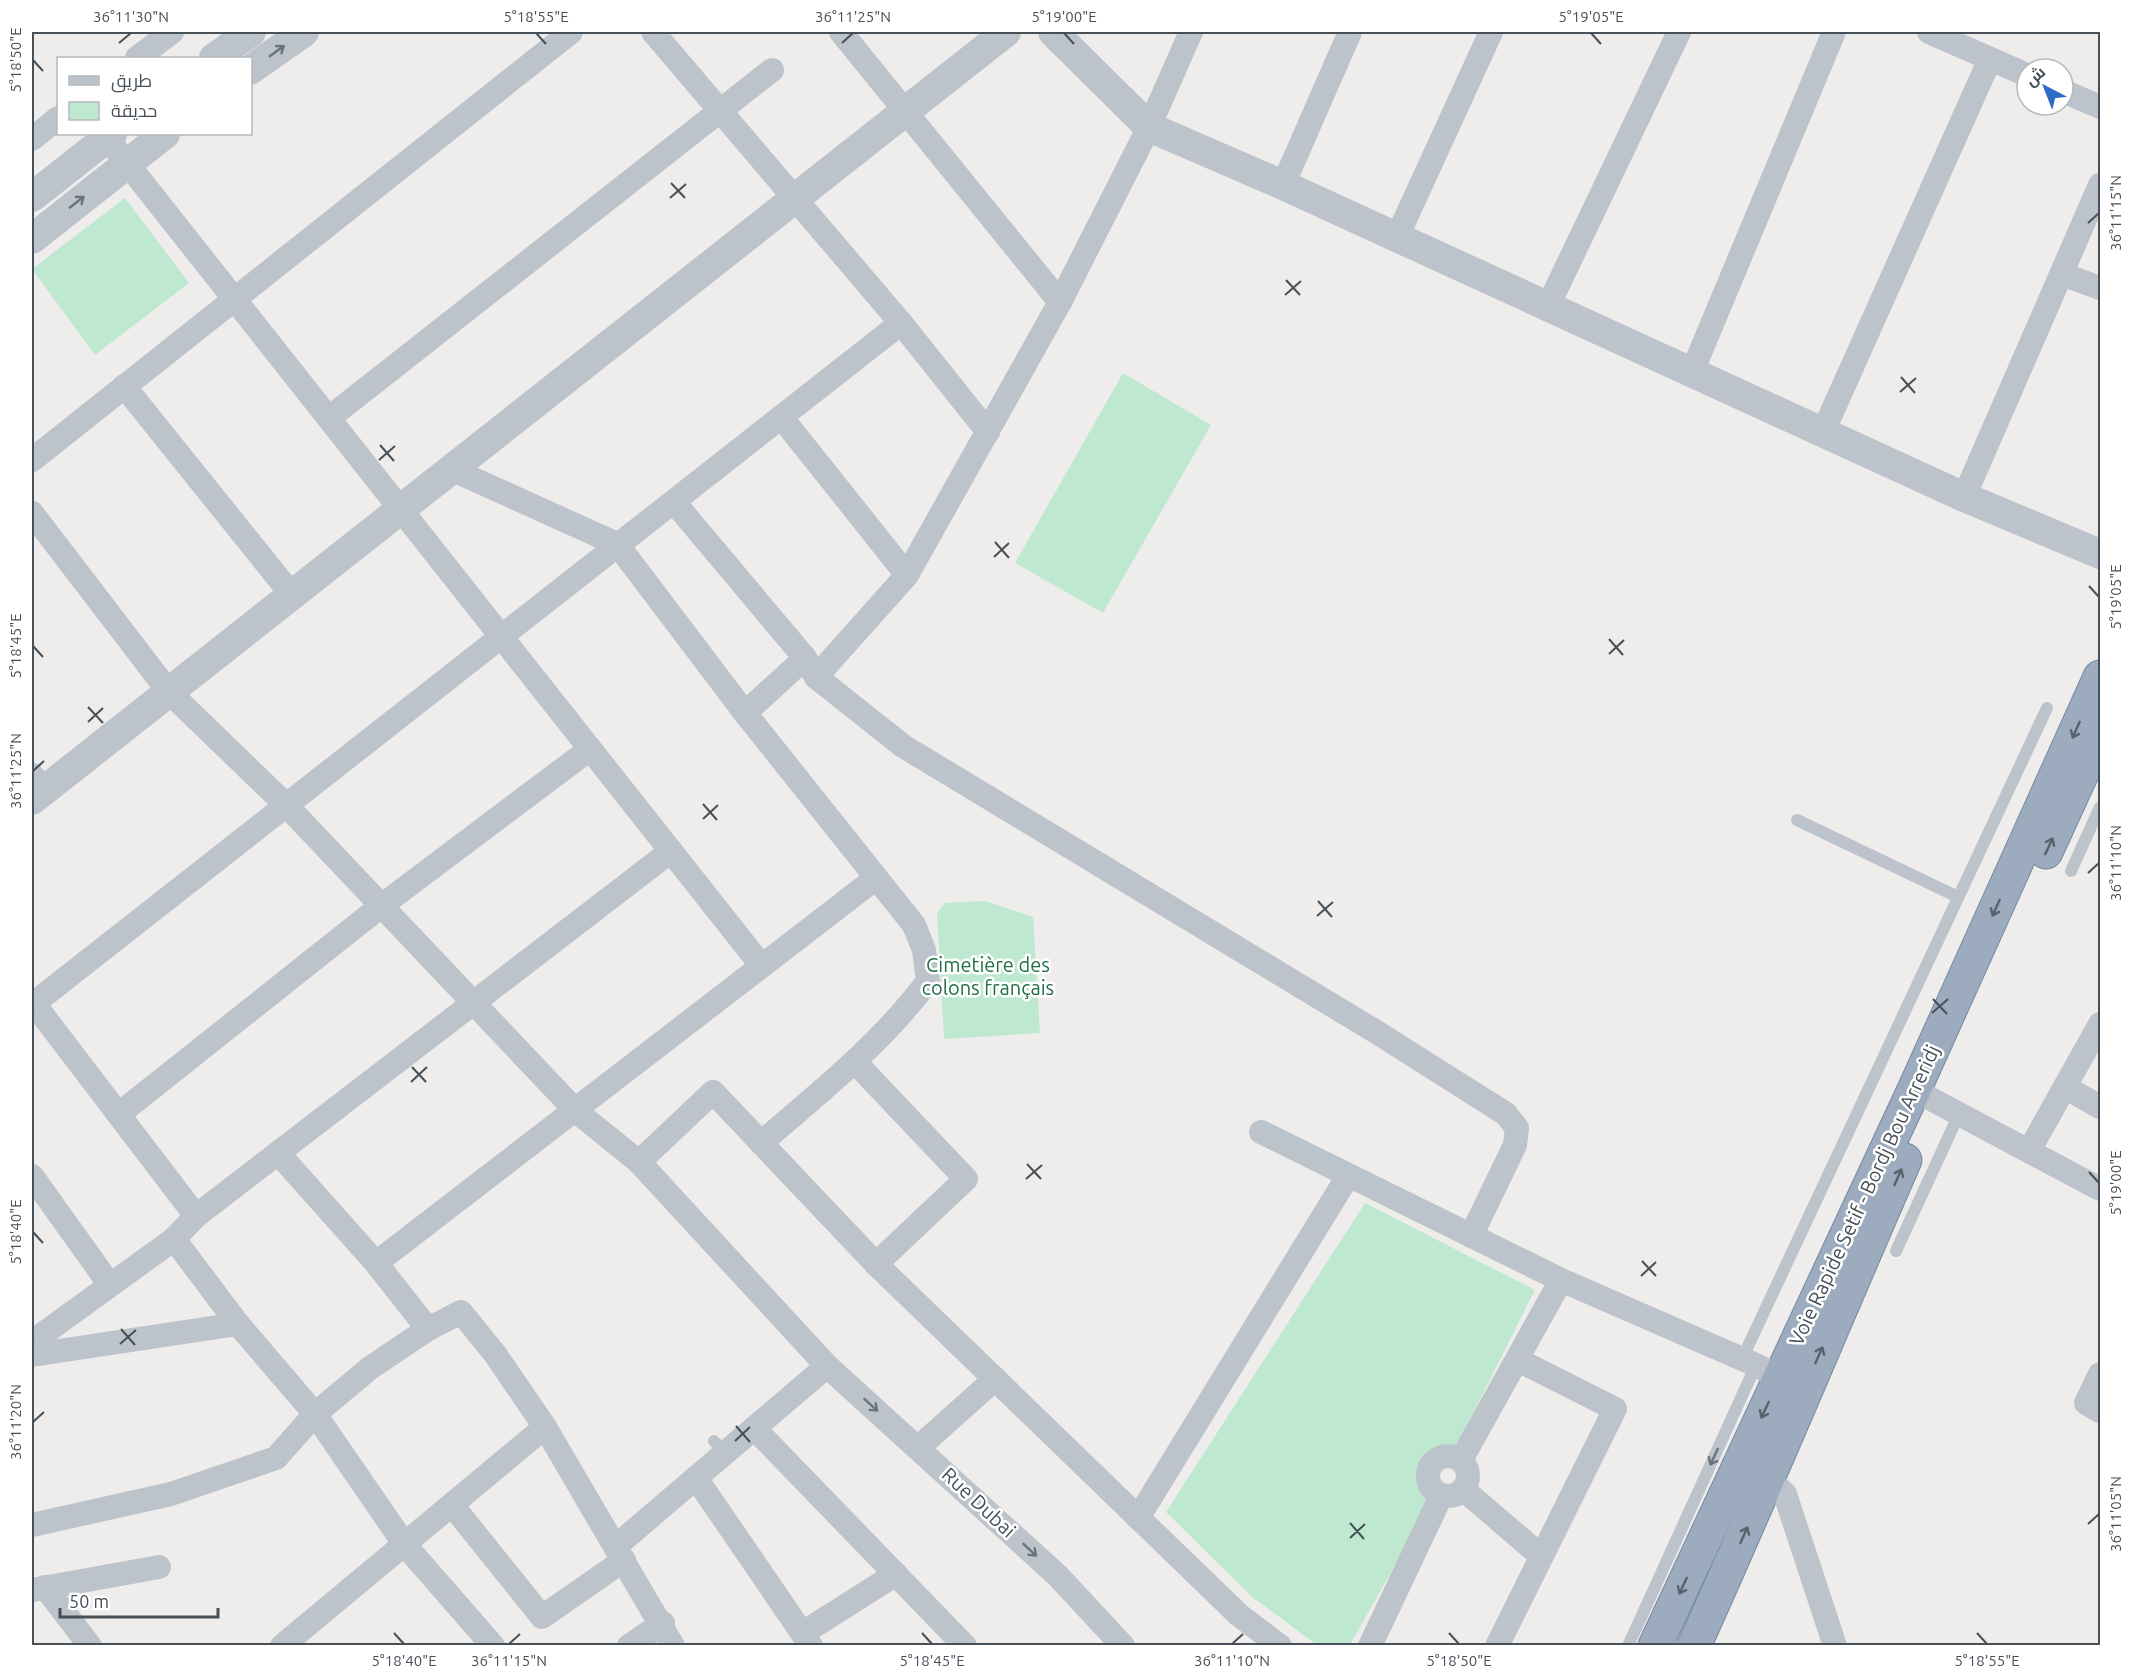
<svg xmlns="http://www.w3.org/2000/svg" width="2132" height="1677" viewBox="0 0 2132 1677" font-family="Ubuntu,Cairo,sans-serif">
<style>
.green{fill:#bfe8d1}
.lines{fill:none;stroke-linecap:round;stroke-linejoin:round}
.trunk-casing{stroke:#7588a1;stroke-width:35}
.service{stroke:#bcc3ca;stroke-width:12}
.minor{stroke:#bcc3ca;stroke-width:24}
.tertiary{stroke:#bcc3ca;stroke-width:30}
.trunk{stroke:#9cacbe;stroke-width:33}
.oneway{stroke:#6a727a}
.oneway2{stroke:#58626c}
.ticks{fill:none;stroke:#474f57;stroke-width:2}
.labels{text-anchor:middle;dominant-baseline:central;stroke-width:5;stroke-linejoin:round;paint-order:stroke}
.park-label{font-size:20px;fill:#226e4b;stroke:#fff}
.street-label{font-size:20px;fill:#474f57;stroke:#fff}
.neatline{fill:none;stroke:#474f57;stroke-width:2}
.ticks-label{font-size:15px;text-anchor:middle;fill:#474f57}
</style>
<rect width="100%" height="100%" fill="#efecec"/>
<g class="green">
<path d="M 125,198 L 189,283 L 95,355 L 32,269 Z"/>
<path d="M 1123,373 L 1211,425 L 1103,613 L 1015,563 Z"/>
<path d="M 985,901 L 1033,917 L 1040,1033 L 944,1039 L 937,913 L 945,903 Z"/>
<path d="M 1365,1203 L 1535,1290 L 1461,1437 L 1453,1448 L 1434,1451 L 1423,1462 L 1422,1485 L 1428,1506 L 1350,1645 L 1317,1645 L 1251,1596 L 1166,1512 Z"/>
</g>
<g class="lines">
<g class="trunk-casing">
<g id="trunk">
<path d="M 2046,852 L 2100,734"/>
<path d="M 1655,1646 L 1914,1090 L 2100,677"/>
<path d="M 1694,1646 C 1767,1485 1834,1322 1905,1160"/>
</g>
</g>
<g class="service">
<path d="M 1797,820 L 1958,897"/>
<path d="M 2071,871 L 2100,807"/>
<path d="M 1896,1251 L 1959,1114"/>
<path d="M 1742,1359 L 2047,708"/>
<path d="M 714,1441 L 725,1453"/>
<path d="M 1628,1646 L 1756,1365"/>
</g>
<g class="minor">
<path d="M 653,32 L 901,323 L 988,432"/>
<path d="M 841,32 L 1060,302"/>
<path d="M 1929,32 L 2027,75"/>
<path d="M 137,58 L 172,32"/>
<path d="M 2063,91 L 2100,107"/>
<path d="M 107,138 L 761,965"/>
<path d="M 32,139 L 58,118"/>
<path d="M 1283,185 L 1350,32"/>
<path d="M 1397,237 L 1491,32"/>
<path d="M 2062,274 L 2100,288"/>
<path d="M 1548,306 L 1679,32"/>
<path d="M 1692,372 L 1834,32"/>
<path d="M 124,386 L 292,595"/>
<path d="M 329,418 L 772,70"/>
<path d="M 782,418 L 907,575"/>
<path d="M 1823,432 L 1990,59"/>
<path d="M 32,460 L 571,32"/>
<path d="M 451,469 L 617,544 L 745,713 L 914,925 L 924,950 L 928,981 C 881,1044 820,1092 761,1143"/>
<path d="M 1964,497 L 2100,185"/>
<path d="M 674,502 L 805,658"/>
<path d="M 32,513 L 169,692 L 286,805 L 577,1112 L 639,1162 L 827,1366 L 1058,1576 L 1123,1646"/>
<path d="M 816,677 L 907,575 L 1060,302 L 1149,127 L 1191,32"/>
<path d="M 745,713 L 805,658 L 816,677 L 903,746 L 1378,1033 L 1506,1114 L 1517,1128 L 1515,1145 L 1471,1236"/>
<path d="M 32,775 L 44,791"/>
<path d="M 32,1001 L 196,1216"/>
<path d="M 33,1004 L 901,323"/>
<path d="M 855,1062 L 966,1179 L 876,1264"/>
<path d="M 2065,1087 L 2100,1107"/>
<path d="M 1914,1090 L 2100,1189"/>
<path d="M 119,1114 L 381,906 L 590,749"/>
<path d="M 1261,1132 L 1561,1280 L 1756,1365 L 1795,1386"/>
<path d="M 2029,1151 L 2100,1024"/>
<path d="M 278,1153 L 376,1263 L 428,1329"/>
<path d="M 639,1162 L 713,1092 L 876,1264 L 1239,1615 L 1280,1646"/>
<path d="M 32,1176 L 110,1285"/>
<path d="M 174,1239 L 238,1324 L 315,1414 L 405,1545 L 493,1646"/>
<path d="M 376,1263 L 876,878"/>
<path d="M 32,1342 L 174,1239 L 196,1216 L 671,851"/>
<path d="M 32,1355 L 238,1324"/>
<path d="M 2100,1374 L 2086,1403 L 2100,1411"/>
<path d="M 754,1428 L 965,1646"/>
<path d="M 919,1447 L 995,1379"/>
<circle cx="1448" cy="1476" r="20"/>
<path d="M 1461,1460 L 1561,1280"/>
<path d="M 696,1478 L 811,1646"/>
<path d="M 1769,1479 L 1785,1494 L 1835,1646"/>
<path d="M 1464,1490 L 1541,1556"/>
<path d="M 452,1505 L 542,1617 L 624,1560"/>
<path d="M 1138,1518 L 1348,1176"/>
<path d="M 32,1525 L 171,1494 L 276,1458 L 315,1414 L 370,1368 L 428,1329 L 461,1312 L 495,1354 L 545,1427 L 673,1646"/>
<path d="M 616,1546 L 827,1366"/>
<path d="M 45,1587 L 90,1646"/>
<path d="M 32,1590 L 159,1567"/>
<path d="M 803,1633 L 896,1574"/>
<path d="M 282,1646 L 545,1427"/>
<path d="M 629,1646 L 663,1623"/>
<path d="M 1370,1646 L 1441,1496"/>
<path d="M 1497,1646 L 1615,1409 L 1518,1360"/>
</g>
<g class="tertiary">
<path d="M 1053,32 L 1149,127 L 1283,185 L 1964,497 L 2100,554"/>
<path d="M 214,58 L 251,32"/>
<path d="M 250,70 L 304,32"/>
<path d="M 32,197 L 112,134"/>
<path d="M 32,239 L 165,134"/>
<path d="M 32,800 L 1006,32"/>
</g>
<use href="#trunk" class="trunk"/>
</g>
<defs><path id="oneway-shaft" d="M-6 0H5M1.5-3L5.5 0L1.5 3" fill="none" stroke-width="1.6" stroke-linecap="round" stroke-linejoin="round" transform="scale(1.5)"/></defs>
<g class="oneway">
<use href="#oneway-shaft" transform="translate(277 51) rotate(-36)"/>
<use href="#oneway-shaft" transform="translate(77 202) rotate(-38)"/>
<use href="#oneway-shaft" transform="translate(871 1405) rotate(42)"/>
<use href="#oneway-shaft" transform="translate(1714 1457) rotate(115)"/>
<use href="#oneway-shaft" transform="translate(1030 1550) rotate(43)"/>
</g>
<g class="oneway2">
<use href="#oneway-shaft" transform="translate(2076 730) rotate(114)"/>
<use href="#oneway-shaft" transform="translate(2049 846) rotate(-65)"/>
<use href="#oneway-shaft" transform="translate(1996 908) rotate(114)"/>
<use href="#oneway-shaft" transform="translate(1898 1177) rotate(-66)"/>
<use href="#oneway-shaft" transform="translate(1819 1355) rotate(-66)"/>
<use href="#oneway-shaft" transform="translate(1765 1410) rotate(115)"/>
<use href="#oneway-shaft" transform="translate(1744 1535) rotate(-66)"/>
<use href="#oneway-shaft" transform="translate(1683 1586) rotate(115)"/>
</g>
<path class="ticks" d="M 536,33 L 546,44M 1064,33 L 1074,44M 1591,33 L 1601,44M 119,43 L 131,33M 842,43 L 853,33M 33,60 L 43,71M 671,183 L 685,198M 670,198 L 686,184M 2088,223 L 2099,213M 1286,280 L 1300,295M 1285,295 L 1301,281M 1901,377 L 1915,393M 1900,392 L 1916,378M 380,445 L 394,461M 379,460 L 395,446M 995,542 L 1009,558M 994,557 L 1009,543M 2089,586 L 2099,597M 1609,639 L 1623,655M 33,646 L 43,657M 1609,654 L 1624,640M 88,707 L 103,723M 88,722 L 103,708M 33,771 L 44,761M 703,804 L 717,820M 703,819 L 718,805M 2088,873 L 2099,863M 1318,901 L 1332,917M 1317,916 L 1333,902M 1933,999 L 1947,1014M 1932,1013 L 1948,999M 412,1067 L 426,1082M 411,1082 L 427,1067M 1027,1164 L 1041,1179M 2089,1172 L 2099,1183M 1026,1179 L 1042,1165M 33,1232 L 43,1243M 1642,1261 L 1656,1276M 1641,1276 L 1656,1262M 121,1329 L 135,1345M 120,1344 L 136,1330M 33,1422 L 44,1412M 736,1426 L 750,1442M 735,1441 L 750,1427M 1350,1523 L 1364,1539M 2088,1524 L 2099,1514M 1350,1538 L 1365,1524M 394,1633 L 404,1644M 922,1633 L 932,1644M 1449,1633 L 1459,1644M 1977,1633 L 1987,1644M 509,1644 L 520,1634M 1232,1644 L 1243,1634"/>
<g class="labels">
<g class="park-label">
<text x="988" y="964">Cimetière des<tspan x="988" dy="23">colons français</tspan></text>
</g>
<g class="street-label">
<text transform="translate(1864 1195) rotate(-65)">Voie Rapide Setif - Bordj Bou Arreridj</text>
<text transform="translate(979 1502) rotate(43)">Rue Dubai</text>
</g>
</g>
<rect width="2132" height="1677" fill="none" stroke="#ffffff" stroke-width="66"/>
<rect x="57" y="57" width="195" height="78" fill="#ffffff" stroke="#b5b9bc" stroke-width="1.5"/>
<rect x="69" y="76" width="30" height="9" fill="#bcc3ca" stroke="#b5b9bc" stroke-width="1.5"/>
<text x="111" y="87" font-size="18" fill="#474f57">طريق</text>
<rect x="69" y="102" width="30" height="18" fill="#bfe8d1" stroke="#b5b9bc" stroke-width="1.5"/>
<text x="111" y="117" font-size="18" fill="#474f57">حديقة</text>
<g transform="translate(2045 87) rotate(318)"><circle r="28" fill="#ffffff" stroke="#b5b9bc" stroke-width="1.5"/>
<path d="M0-4.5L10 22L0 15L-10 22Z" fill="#2f6ac6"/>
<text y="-9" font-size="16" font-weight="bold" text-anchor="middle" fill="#474f57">ش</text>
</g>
<path d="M60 1608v9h158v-9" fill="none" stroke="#474f57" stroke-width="3"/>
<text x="69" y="1608" font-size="18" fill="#474f57" stroke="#ffffff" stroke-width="4.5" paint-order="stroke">50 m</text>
<rect x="33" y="33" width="2066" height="1611" class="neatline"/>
<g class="ticks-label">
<text x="131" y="22">36°11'30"N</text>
<text x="536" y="22">5°18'55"E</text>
<text x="853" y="22">36°11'25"N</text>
<text x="1064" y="22">5°19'00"E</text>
<text x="1591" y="22">5°19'05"E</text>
<text transform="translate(16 60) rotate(-90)" y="5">5°18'50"E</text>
<text transform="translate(2116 213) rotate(-90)" y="5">36°11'15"N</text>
<text transform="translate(2116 597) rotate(-90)" y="5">5°19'05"E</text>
<text transform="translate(16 646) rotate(-90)" y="5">5°18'45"E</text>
<text transform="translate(16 771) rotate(-90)" y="5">36°11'25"N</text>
<text transform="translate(2116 863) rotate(-90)" y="5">36°11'10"N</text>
<text transform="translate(2116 1183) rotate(-90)" y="5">5°19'00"E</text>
<text transform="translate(16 1232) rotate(-90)" y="5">5°18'40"E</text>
<text transform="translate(16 1422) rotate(-90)" y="5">36°11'20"N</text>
<text transform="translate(2116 1514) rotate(-90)" y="5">36°11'05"N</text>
<text x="404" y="1666">5°18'40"E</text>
<text x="509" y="1666">36°11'15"N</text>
<text x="932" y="1666">5°18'45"E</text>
<text x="1232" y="1666">36°11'10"N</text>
<text x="1459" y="1666">5°18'50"E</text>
<text x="1987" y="1666">5°18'55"E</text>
</g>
</svg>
